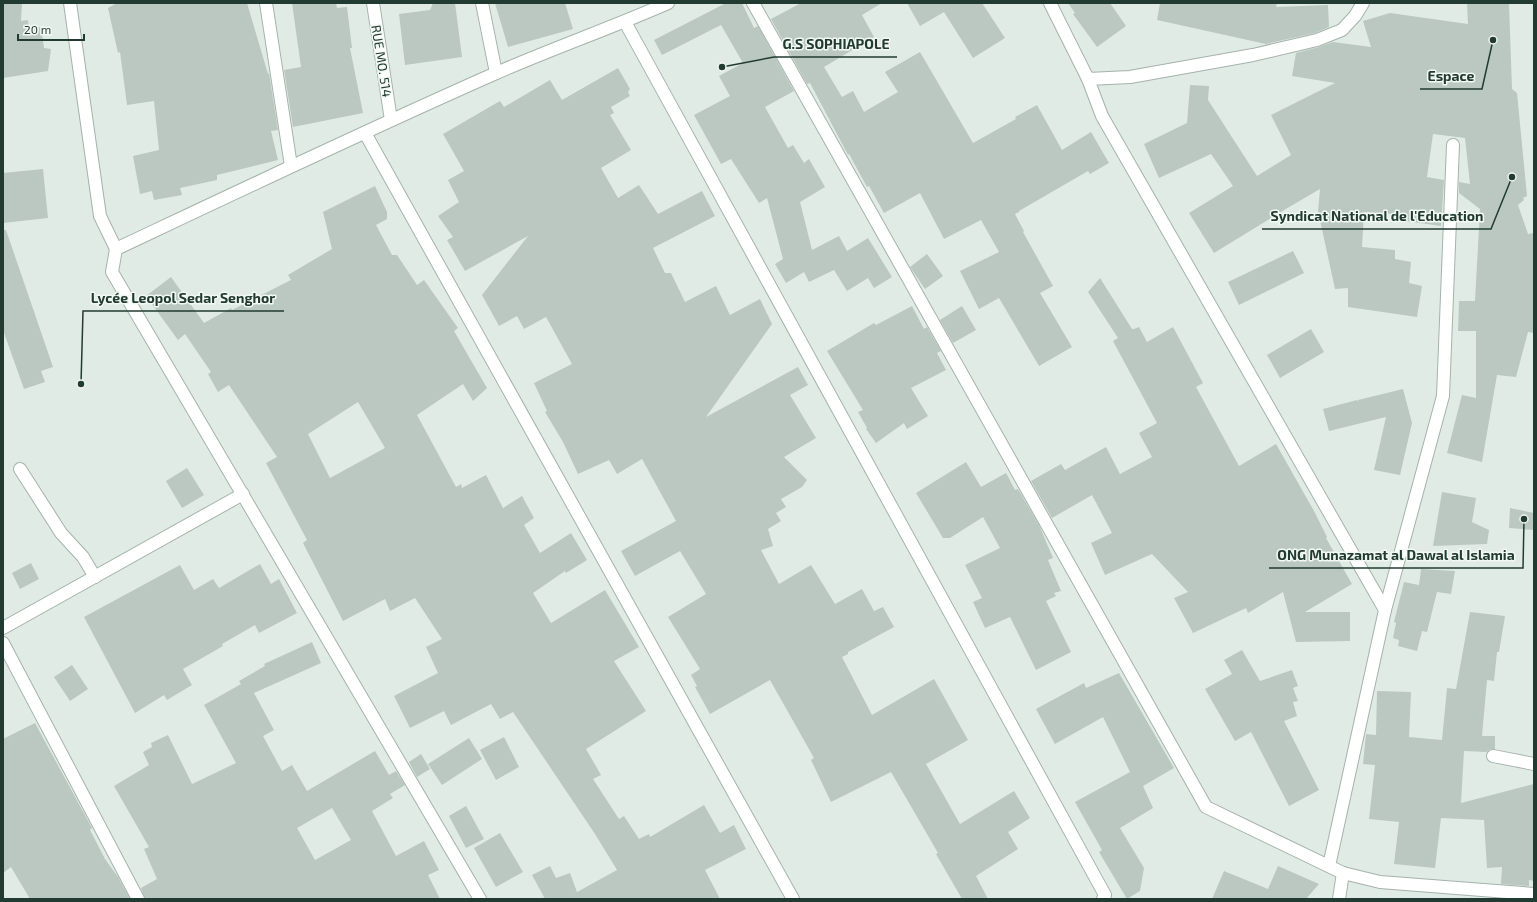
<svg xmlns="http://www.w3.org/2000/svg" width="1537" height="902" viewBox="0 0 1537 902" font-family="'Exo 2',sans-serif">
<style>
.building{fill:#bac8c1;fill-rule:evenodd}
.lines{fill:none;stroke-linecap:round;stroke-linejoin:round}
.lane-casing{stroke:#a4b3ac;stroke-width:14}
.street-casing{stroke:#a4b3ac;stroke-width:14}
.lane{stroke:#fff;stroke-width:12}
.street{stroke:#fff;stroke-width:12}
.labels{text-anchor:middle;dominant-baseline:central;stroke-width:3;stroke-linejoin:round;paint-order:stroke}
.street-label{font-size:13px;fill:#223b32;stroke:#f2f8f4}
.leader{fill:none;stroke:#223b32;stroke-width:1.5}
.callout-dot{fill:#223b32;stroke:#f2f8f4;stroke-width:1.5}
.callout-label{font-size:14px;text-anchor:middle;font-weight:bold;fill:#223b32;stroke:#f2f8f4;stroke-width:3;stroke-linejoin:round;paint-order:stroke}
</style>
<rect width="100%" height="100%" fill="#e1ebe6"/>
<g class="building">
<path d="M 3,3 L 22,3 L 21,21 L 28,20 L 29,29 L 41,27 L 44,48 L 51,49 L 48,71 L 3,78 Z"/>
<path d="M 117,3 L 247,3 L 268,74 L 269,73 L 278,130 L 271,131 L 278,160 L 217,175 L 217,180 L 180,188 L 182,195 L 154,200 L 152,191 L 140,194 L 133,156 L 159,150 L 154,101 L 127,105 L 120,52 L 118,53 L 108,8 Z"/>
<path d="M 292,3 L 336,3 L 337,8 L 347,7 L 352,48 L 350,48 L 363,113 L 293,127 L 284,70 L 301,67 Z"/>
<path d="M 433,3 L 455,3 L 462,57 L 405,65 L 399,14 L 430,10 Z"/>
<path d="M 495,3 L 565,3 L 573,29 L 508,47 Z"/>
<path d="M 726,3 L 742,3 L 754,28 L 758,26 L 794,91 L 765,107 L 788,148 L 793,145 L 804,163 L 809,159 L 825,187 L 800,202 L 812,250 L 839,236 L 847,251 L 868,238 L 892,277 L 874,288 L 868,278 L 847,291 L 834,270 L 809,282 L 804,272 L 786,283 L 775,264 L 783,259 L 767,198 L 759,203 L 731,159 L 721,164 L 694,115 L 730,96 L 719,76 L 743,63 L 721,25 L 662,55 L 654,40 Z"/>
<path d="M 801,3 L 882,3 L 862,15 L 874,37 L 824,67 L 842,97 L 853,91 L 864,112 L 898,92 L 885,72 L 920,52 L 973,143 L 1016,119 L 1015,117 L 1037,105 L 1062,150 L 1091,132 L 1109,163 L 1090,174 L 1088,171 L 1019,211 L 1019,212 L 1015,214 L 1024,231 L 1023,232 L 1053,286 L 1040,293 L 1072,347 L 1039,366 L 999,298 L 979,309 L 960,271 L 999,252 L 981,220 L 944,239 L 920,193 L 884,213 L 869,186 L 867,187 L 849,154 L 848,155 L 810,83 L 807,84 L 771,19 Z"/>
<path d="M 907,3 L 982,3 L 1005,38 L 973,58 L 944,12 L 920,26 Z"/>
<path d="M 1068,3 L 1110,3 L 1126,26 L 1097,47 L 1073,14 L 1075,13 Z"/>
<path d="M 1160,3 L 1277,3 L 1276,7 L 1328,5 L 1329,27 L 1315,33 L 1266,44 L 1157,20 Z"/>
<path d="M 1467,3 L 1509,3 L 1512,89 L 1517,93 L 1527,196 L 1523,198 L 1524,200 L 1518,205 L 1528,234 L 1534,233 L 1534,333 L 1528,332 L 1516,377 L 1497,375 L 1482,462 L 1447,453 L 1462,395 L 1476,398 L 1476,331 L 1458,331 L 1459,301 L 1475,301 L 1480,209 L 1459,193 L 1459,182 L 1470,184 L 1465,138 L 1433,134 L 1427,177 L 1444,180 L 1441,226 L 1406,221 L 1407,215 L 1364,212 L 1362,247 L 1395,250 L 1395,259 L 1411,262 L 1409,283 L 1422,286 L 1417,317 L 1348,307 L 1348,288 L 1335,289 L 1318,211 L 1320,189 L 1279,213 L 1275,213 L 1276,215 L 1214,253 L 1189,213 L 1233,186 L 1211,154 L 1159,178 L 1144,144 L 1187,123 L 1190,85 L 1209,86 L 1208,100 L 1257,176 L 1291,155 L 1271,115 L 1335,83 L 1292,76 L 1296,53 L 1319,47 L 1333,42 L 1371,47 L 1363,21 L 1390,13 L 1468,24 Z"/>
<path d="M 618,68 L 630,89 L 628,92 L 630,96 L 611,107 L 614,113 L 610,115 L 631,150 L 601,168 L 618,198 L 639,185 L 658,214 L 702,191 L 715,216 L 653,248 L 665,273 L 671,273 L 685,302 L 716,286 L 730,315 L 760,299 L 772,324 L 706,417 L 798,367 L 808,385 L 790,395 L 816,438 L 784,457 L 807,480 L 802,487 L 781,499 L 786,507 L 776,513 L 781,521 L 768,529 L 773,546 L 761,550 L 779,584 L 811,565 L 835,604 L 862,589 L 874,611 L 883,607 L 894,627 L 848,652 L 848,654 L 842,657 L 872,715 L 934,679 L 968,740 L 926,764 L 960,824 L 1014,791 L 1030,818 L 1008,832 L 1018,849 L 976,876 L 988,899 L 962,899 L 936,854 L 938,853 L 891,772 L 831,802 L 811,760 L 814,758 L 770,680 L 710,714 L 695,687 L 697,686 L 691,675 L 700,669 L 668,617 L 706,594 L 680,551 L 635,576 L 621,551 L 676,521 L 642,459 L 617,474 L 609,460 L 578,474 L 563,442 L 545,412 L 547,411 L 534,383 L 572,364 L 546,317 L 524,329 L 517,316 L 499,326 L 482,295 L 528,236 L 465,271 L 447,240 L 453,237 L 438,216 L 459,202 L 448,180 L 464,171 L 443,134 L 500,101 L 504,107 L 550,80 L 562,100 Z"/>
<path d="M 43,169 L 48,218 L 3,223 L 3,173 Z"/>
<path d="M 375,186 L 387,212 L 387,219 L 376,225 L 392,255 L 397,255 L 417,285 L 424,280 L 458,328 L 454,331 L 487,388 L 473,401 L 463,384 L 417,415 L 456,487 L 461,484 L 462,488 L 486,475 L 503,508 L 522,496 L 534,518 L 524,525 L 540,553 L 571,533 L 587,560 L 566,573 L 565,571 L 533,593 L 551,623 L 605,590 L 639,647 L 614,661 L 646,711 L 586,749 L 601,775 L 593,779 L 619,819 L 624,816 L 639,839 L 649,834 L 650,837 L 704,805 L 720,833 L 734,825 L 746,849 L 705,870 L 720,899 L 545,899 L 532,875 L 550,866 L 556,878 L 570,873 L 577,892 L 617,870 L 595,834 L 513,712 L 500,719 L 491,704 L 451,725 L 444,711 L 410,728 L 394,696 L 438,673 L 426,647 L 442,639 L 415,598 L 390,611 L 385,599 L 343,621 L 303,543 L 307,540 L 266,463 L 277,457 L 229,385 L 218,392 L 208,374 L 211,372 L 185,334 L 178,340 L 146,296 L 171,277 L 204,323 L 231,308 L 232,310 L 291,280 L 288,275 L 332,249 L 323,212 ZM 358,402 L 385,448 L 330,478 L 308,434 Z"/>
<path d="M 3,230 L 6,230 L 53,367 L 41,371 L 45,382 L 24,389 L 3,330 Z"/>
<path d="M 1293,251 L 1304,273 L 1239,305 L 1228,282 Z"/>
<path d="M 927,254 L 943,276 L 925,289 L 910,267 Z"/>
<path d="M 1100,278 L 1132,329 L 1134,329 L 1139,327 L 1147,342 L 1173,327 L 1203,383 L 1196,387 L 1239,466 L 1276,444 L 1314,511 L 1327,537 L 1326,538 L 1352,584 L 1305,612 L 1350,612 L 1350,641 L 1296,642 L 1283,592 L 1248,613 L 1246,608 L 1193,633 L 1174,598 L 1188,592 L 1152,554 L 1105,575 L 1091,543 L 1112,533 L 1092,495 L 1052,518 L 1031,481 L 1061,464 L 1065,470 L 1106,447 L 1120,474 L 1152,457 L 1139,433 L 1157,423 L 1113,341 L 1118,338 L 1088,292 Z"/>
<path d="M 912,306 L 924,329 L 927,327 L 941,351 L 937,353 L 946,370 L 911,388 L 928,416 L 907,429 L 904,423 L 876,443 L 866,429 L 867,428 L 858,412 L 863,410 L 827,351 L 874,323 L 876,325 Z"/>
<path d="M 962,306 L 976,330 L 953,343 L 940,320 Z"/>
<path d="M 1311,329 L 1324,352 L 1280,378 L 1267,355 Z"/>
<path d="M 1403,389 L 1412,423 L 1400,475 L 1374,470 L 1386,417 L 1329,431 L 1323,409 L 1357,400 L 1358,402 L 1358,400 Z"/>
<path d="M 966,462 L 981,487 L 1006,473 L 1015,490 L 1018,489 L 1039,525 L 1053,558 L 1048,560 L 1061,591 L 1054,593 L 1056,596 L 1046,601 L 1071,652 L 1036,670 L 1010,617 L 985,628 L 973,602 L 982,598 L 965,565 L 1000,548 L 983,517 L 950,538 L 943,538 L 916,493 Z"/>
<path d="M 187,468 L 204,495 L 182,508 L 166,481 Z"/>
<path d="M 1442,492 L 1476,498 L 1472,522 L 1489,530 L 1487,544 L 1433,546 Z"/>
<path d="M 1510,508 L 1534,513 L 1534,530 L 1509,528 Z"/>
<path d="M 31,563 L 39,579 L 20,589 L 12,573 Z"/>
<path d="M 260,564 L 271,584 L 279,579 L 297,613 L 259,633 L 255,625 L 222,644 L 223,646 L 183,669 L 192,685 L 167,700 L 164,695 L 135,713 L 84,617 L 180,565 L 194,590 L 213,579 L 219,588 Z"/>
<path d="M 1421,569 L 1455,571 L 1451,594 L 1437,592 L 1427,632 L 1422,631 L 1417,651 L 1398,646 L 1399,640 L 1393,638 L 1396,623 L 1394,622 L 1404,582 L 1419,585 Z"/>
<path d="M 1470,612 L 1505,616 L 1499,652 L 1497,652 L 1494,681 L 1487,680 L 1482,736 L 1495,736 L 1495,749 L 1490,749 L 1487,752 L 1464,751 L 1461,803 L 1534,784 L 1534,881 L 1529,880 L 1529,886 L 1501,884 L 1502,867 L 1487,868 L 1484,820 L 1441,818 L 1435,868 L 1394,864 L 1399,822 L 1369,819 L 1375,765 L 1363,764 L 1366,734 L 1376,735 L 1377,691 L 1411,692 L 1409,737 L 1442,740 L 1447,688 L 1456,689 Z"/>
<path d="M 312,642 L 321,663 L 254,693 L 274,730 L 263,736 L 282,771 L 292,765 L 307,791 L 375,751 L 389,775 L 396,771 L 405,785 L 390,794 L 393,798 L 372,811 L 396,856 L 424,841 L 439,870 L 428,875 L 440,899 L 145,899 L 141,888 L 157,879 L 144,849 L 149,847 L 114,786 L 149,765 L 143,752 L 152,747 L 151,743 L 168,735 L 192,784 L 236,763 L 204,705 L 241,684 L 239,681 L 265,666 L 264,664 ZM 332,808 L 351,840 L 315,860 L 297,828 Z"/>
<path d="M 1242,650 L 1260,681 L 1292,670 L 1298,686 L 1293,688 L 1298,701 L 1293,702 L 1297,716 L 1284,721 L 1319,790 L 1289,806 L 1251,732 L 1235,741 L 1205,689 L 1232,674 L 1224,660 Z"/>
<path d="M 72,665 L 88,689 L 70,701 L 54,677 Z"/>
<path d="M 1119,673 L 1174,768 L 1143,786 L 1153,808 L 1120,828 L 1144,868 L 1140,891 L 1127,899 L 1099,852 L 1102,850 L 1075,802 L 1130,772 L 1103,717 L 1055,744 L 1036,709 L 1084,683 L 1086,688 Z"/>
<path d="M 35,723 L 92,828 L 90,830 L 105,859 L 118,877 L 130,899 L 30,899 L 11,867 L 3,873 L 3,739 Z"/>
<path d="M 504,737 L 519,767 L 496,780 L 480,750 Z"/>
<path d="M 469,738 L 482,759 L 442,785 L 428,764 Z"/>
<path d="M 421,754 L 430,769 L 417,777 L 409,762 Z"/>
<path d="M 466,806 L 484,839 L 466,848 L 449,816 Z"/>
<path d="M 500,833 L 523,872 L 496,887 L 474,848 Z"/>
<path d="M 1278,866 L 1319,884 L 1306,899 L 1212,899 L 1224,871 L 1268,889 Z"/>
</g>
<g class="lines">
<g class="lane-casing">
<path id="lane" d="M 20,469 L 61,533 L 83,557 L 95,577"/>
</g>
<g class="street-casing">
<g id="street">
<path d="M 70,3 L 100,216 L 116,249"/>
<path d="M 266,3 L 291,166"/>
<path d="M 373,3 L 391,120"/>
<path d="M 482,3 L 496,73"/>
<path d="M 753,3 L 1206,807 L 1343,873 L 1380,882 L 1534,894"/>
<path d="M 1050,3 L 1088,79 L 1130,77 L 1253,55 L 1317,40 L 1342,30 L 1355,16 L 1363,3"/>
<path d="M 625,22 L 1105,895 L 1103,899"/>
<path d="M 1088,79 L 1102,116 L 1385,610 L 1329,866"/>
<path d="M 365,133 L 793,899"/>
<path d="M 1385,610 L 1443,396 L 1453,145"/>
<path d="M 3,628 L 243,494"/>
<path d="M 3,643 L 138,899"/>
<path d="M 1493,756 L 1534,764"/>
<path d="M 480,899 L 112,272 L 116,249 C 241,190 367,130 494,74 C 551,49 611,28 668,3"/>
<path d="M 1339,899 L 1343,873"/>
</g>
</g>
<use href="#lane" class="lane"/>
<use href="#street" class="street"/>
</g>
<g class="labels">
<g class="street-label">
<text transform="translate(382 61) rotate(81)">RUE MO. 514</text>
</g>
</g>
<path class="leader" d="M722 67L774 57H897M1493 40L1482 89H1420M1512 177L1491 229H1262M81 384L83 311H284M1524 519L1523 568H1269"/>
<g class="callout-dot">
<circle cx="722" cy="67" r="4"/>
<circle cx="1493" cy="40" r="4"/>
<circle cx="1512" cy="177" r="4"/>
<circle cx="81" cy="384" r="4"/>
<circle cx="1524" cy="519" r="4"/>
</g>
<g class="callout-label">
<text x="836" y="49">G.S SOPHIAPOLE</text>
<text x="1451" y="81">Espace</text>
<text x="1377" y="221">Syndicat National de l'Education</text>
<text x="183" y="303">Lycée Leopol Sedar Senghor</text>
<text x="1396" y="560">ONG Munazamat al Dawal al Islamia</text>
</g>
<rect width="1537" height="902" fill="none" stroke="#223b32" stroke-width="8"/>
<path d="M18 34v6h66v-6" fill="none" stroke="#223b32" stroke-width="2"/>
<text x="24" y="34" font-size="12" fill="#223b32" stroke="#f2f8f4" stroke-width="3" paint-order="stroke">20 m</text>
</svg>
